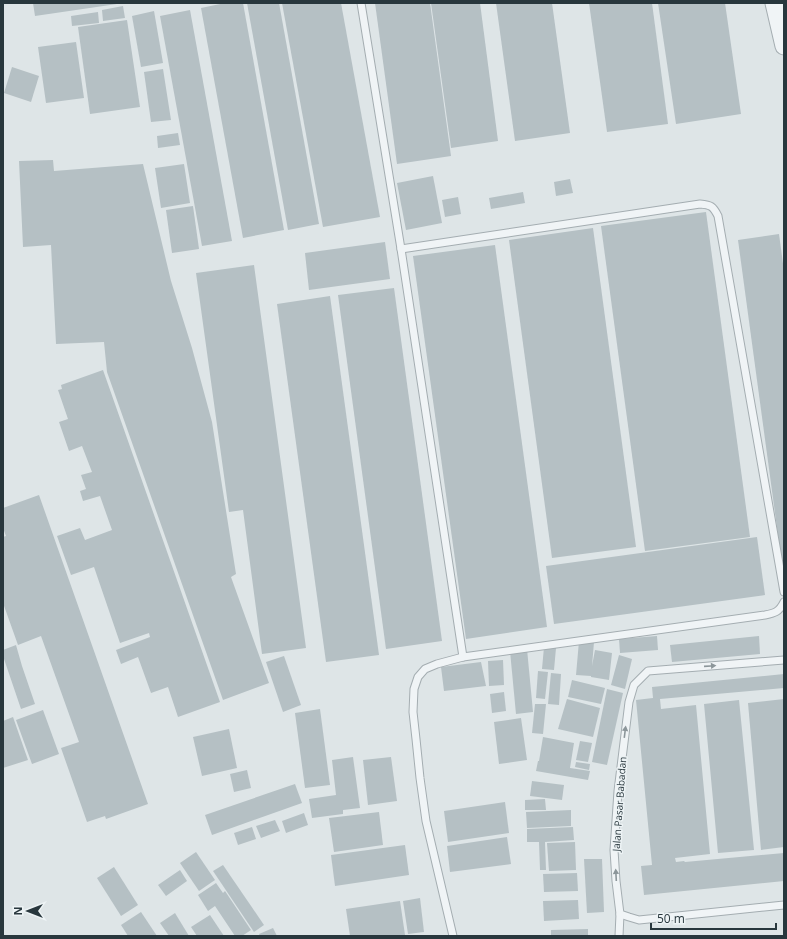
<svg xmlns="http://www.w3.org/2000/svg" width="787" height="939" viewBox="0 0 787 939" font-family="'Open Sans',sans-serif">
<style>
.building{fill:#b5c0c4}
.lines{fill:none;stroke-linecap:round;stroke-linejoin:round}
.service-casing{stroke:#a4adb1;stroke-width:9}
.tertiary-casing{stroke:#a4adb1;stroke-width:19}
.service{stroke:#f0f4f6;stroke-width:7}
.tertiary{stroke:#f0f4f6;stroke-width:17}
.oneway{fill:#8c969a}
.labels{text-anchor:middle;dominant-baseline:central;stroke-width:3;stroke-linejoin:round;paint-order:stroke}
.street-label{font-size:10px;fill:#28373d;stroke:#edf3f5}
</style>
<rect width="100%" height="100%" fill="#dee5e7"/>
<g class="building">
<path d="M 33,3 L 117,3 L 117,4 L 35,16 Z"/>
<path d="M 225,3 L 243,3 L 284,230 L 243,238 L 201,8 Z"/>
<path d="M 247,3 L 279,3 L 319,224 L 288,230 Z"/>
<path d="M 282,3 L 341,3 L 380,217 L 323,227 Z"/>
<path d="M 375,3 L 430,3 L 451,156 L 397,164 Z"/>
<path d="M 431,3 L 480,3 L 498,141 L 451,148 Z"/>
<path d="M 496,3 L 552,3 L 570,133 L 515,141 Z"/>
<path d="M 589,3 L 652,3 L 668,124 L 607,132 Z"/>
<path d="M 658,3 L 725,3 L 741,114 L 676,124 Z"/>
<path d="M 123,6 L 125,18 L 103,21 L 102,10 Z"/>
<path d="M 190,10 L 232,241 L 202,246 L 160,16 Z"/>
<path d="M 154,11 L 163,63 L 141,67 L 132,16 Z"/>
<path d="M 98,12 L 99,23 L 72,26 L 71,16 Z"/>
<path d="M 127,20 L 140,107 L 90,114 L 78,27 Z"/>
<path d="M 76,42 L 84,98 L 46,103 L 38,47 Z"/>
<path d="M 12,67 L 39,76 L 31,102 L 4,93 Z"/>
<path d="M 163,69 L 171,120 L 151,122 L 144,72 Z"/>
<path d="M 178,133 L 180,145 L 158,148 L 157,136 Z"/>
<path d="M 53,160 L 54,171 L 143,164 L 171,281 L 192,348 L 212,422 L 236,574 L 231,577 L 269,683 L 223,700 L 107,372 L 104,342 L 56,344 L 51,245 L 23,247 L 19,161 Z"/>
<path d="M 184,164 L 190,203 L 161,208 L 155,168 Z"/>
<path d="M 433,176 L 442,223 L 406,230 L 397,183 Z"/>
<path d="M 570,179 L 573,193 L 556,196 L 554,182 Z"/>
<path d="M 523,192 L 525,203 L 491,209 L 489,198 Z"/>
<path d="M 458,197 L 461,214 L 445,217 L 442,200 Z"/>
<path d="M 193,206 L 199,249 L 172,253 L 166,210 Z"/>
<path d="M 706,212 L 750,537 L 645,551 L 601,226 Z"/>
<path d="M 593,228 L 636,547 L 552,558 L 509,240 Z"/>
<path d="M 779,234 L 784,271 L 784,572 L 783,572 L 738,240 Z"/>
<path d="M 385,242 L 390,279 L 309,290 L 305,253 Z"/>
<path d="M 495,245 L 547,627 L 466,639 L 413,256 Z"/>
<path d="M 254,265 L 306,648 L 262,654 L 243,510 L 229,512 L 196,273 Z"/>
<path d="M 394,288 L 442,641 L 386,649 L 338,295 Z"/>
<path d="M 330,296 L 379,655 L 326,662 L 277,304 Z"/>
<path d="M 103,370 L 220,702 L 178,717 L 168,687 L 151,693 L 138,657 L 121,664 L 116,650 L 150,637 L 149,633 L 120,643 L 94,567 L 71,575 L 57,536 L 80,528 L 85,540 L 112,530 L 100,496 L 83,501 L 80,491 L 86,489 L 81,475 L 92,472 L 82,446 L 69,451 L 59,422 L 68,419 L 58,390 L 62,389 L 61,385 Z"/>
<path d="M 39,495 L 148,804 L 106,819 L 105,816 L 87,822 L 61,748 L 79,742 L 41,636 L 18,645 L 3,603 L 3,537 L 6,536 L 3,528 L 3,508 Z"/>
<path d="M 757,537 L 765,595 L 554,624 L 546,566 Z"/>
<path d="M 657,636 L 658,650 L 620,653 L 619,639 Z"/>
<path d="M 759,636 L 760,654 L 672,662 L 670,645 Z"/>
<path d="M 579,641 L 594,642 L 592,666 L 595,650 L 612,653 L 609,680 L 591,677 L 591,676 L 576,675 Z"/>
<path d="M 16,645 L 22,666 L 35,704 L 21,709 L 3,656 L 3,650 Z"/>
<path d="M 544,647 L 556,648 L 554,670 L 542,669 Z"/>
<path d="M 527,649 L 533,712 L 516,714 L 510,651 Z"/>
<path d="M 619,655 L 632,659 L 625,689 L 611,685 Z"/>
<path d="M 284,656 L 301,705 L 283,712 L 266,662 Z"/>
<path d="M 503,660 L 504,685 L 489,686 L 488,661 Z"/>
<path d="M 481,662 L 486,686 L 444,691 L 441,667 Z"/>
<path d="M 538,671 L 548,672 L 545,699 L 536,698 Z"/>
<path d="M 551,673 L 561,674 L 559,705 L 548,704 Z"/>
<path d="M 784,674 L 784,688 L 660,699 L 661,709 L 696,705 L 710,854 L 675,858 L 676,862 L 684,861 L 685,862 L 784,853 L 784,881 L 644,895 L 641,866 L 652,865 L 636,700 L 653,698 L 652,687 Z"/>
<path d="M 572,680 L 605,688 L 601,704 L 568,697 Z"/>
<path d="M 607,689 L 623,693 L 607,765 L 592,762 Z"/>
<path d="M 504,692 L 506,711 L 492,713 L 490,694 Z"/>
<path d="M 567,699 L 600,708 L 593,737 L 558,729 Z"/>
<path d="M 784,699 L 784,847 L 761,850 L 748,703 Z"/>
<path d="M 739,700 L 754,850 L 718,853 L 704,704 Z"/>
<path d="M 535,704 L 546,704 L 543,734 L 532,733 Z"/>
<path d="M 320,709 L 330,785 L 305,788 L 295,713 Z"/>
<path d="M 43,710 L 59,754 L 32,764 L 16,720 Z"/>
<path d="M 13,717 L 28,760 L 3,768 L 3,721 Z"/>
<path d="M 521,718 L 527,760 L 499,764 L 494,722 Z"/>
<path d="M 229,729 L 237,768 L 202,776 L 193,737 Z"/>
<path d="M 543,737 L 574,743 L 570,768 L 590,771 L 588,780 L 536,771 L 538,761 L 539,761 Z"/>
<path d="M 580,741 L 592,743 L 588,762 L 576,760 Z"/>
<path d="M 353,757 L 360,808 L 343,810 L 343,814 L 312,818 L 309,799 L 336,795 L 332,760 Z"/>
<path d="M 391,757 L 397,801 L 368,805 L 363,760 Z"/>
<path d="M 576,762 L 590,764 L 589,770 L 575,767 Z"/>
<path d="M 247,770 L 251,788 L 234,792 L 230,774 Z"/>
<path d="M 532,781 L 564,785 L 562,800 L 530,796 Z"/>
<path d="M 295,784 L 302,803 L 212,835 L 205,815 Z"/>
<path d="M 545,799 L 546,810 L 525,810 L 525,800 Z"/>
<path d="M 505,802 L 509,833 L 448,842 L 444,811 Z"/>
<path d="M 571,810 L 571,826 L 527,828 L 526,812 Z"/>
<path d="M 379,812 L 383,845 L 334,852 L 329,818 Z"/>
<path d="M 304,813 L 308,825 L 286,833 L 282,821 Z"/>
<path d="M 275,820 L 280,831 L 261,838 L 256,826 Z"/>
<path d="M 252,827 L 256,839 L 238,845 L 234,833 Z"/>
<path d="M 573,827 L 574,840 L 545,842 L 546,870 L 540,870 L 539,842 L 527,842 L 527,829 Z"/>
<path d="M 507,837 L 511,864 L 450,872 L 447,846 Z"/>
<path d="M 575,842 L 576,870 L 549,871 L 547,843 Z"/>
<path d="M 405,845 L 409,875 L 335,886 L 331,855 Z"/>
<path d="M 196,852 L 215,880 L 199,891 L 180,863 Z"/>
<path d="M 584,859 L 602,859 L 604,912 L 587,913 Z"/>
<path d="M 223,865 L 264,925 L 254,932 L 213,871 Z"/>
<path d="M 114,867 L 138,905 L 121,916 L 97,878 Z"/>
<path d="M 180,870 L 187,881 L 166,896 L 158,885 Z"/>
<path d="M 577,873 L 578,891 L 544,892 L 543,874 Z"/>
<path d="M 216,883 L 223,893 L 225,891 L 251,930 L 242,936 L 235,936 L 215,906 L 208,911 L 198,895 Z"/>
<path d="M 420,898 L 424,932 L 408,934 L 403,901 Z"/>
<path d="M 578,900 L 579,919 L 544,921 L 543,901 Z"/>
<path d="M 400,901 L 405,935 L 396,936 L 350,936 L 346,909 Z"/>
<path d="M 141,912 L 157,936 L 128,936 L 121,925 Z"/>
<path d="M 175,913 L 189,936 L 169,936 L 160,923 Z"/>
<path d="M 210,915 L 224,936 L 197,936 L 191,927 Z"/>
<path d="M 273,928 L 277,936 L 260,936 L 259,934 Z"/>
<path d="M 588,929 L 588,936 L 551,936 L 551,930 Z"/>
</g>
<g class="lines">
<g class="service-casing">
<g id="service">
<path d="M 361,3 L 401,249 L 463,657"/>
<path d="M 401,249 L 700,204 C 711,205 713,206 718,216 L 784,592"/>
<path d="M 620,914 L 629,917 L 639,920 L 784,905"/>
<path d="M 453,936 L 426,821 L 420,778 L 416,739 L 413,712 L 414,689 L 418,677 L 425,669 L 437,664 L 463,657 L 765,615 C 775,613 779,612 784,602"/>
<path d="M 619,936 L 620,914 L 616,881 L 614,850 L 618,791 L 629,702 L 634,685 L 648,671 L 784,660"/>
</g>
</g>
<g class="tertiary-casing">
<path id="tertiary" d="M 774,3 L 784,46"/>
</g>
<use href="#service" class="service"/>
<use href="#tertiary" class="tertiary"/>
</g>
<defs><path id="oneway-solid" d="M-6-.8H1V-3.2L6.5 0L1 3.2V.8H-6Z"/></defs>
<g class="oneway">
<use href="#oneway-solid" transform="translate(710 666) rotate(-4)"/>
<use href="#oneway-solid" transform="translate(625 732) rotate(-83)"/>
<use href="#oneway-solid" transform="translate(616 875) rotate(-93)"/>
</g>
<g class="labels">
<g class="street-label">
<text transform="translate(619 804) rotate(-86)">Jalan Pasar Babadan</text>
</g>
</g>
<rect width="787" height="939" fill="none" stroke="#28373d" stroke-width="8"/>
<g transform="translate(28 911) rotate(270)" stroke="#edf3f5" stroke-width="3" paint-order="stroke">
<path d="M0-3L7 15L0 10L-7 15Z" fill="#28373d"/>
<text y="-6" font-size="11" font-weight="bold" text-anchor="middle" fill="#28373d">N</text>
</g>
<path d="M651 923v6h125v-6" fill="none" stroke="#28373d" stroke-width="2"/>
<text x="657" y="923" font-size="12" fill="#28373d" stroke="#edf3f5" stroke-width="3" paint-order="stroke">50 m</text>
</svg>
